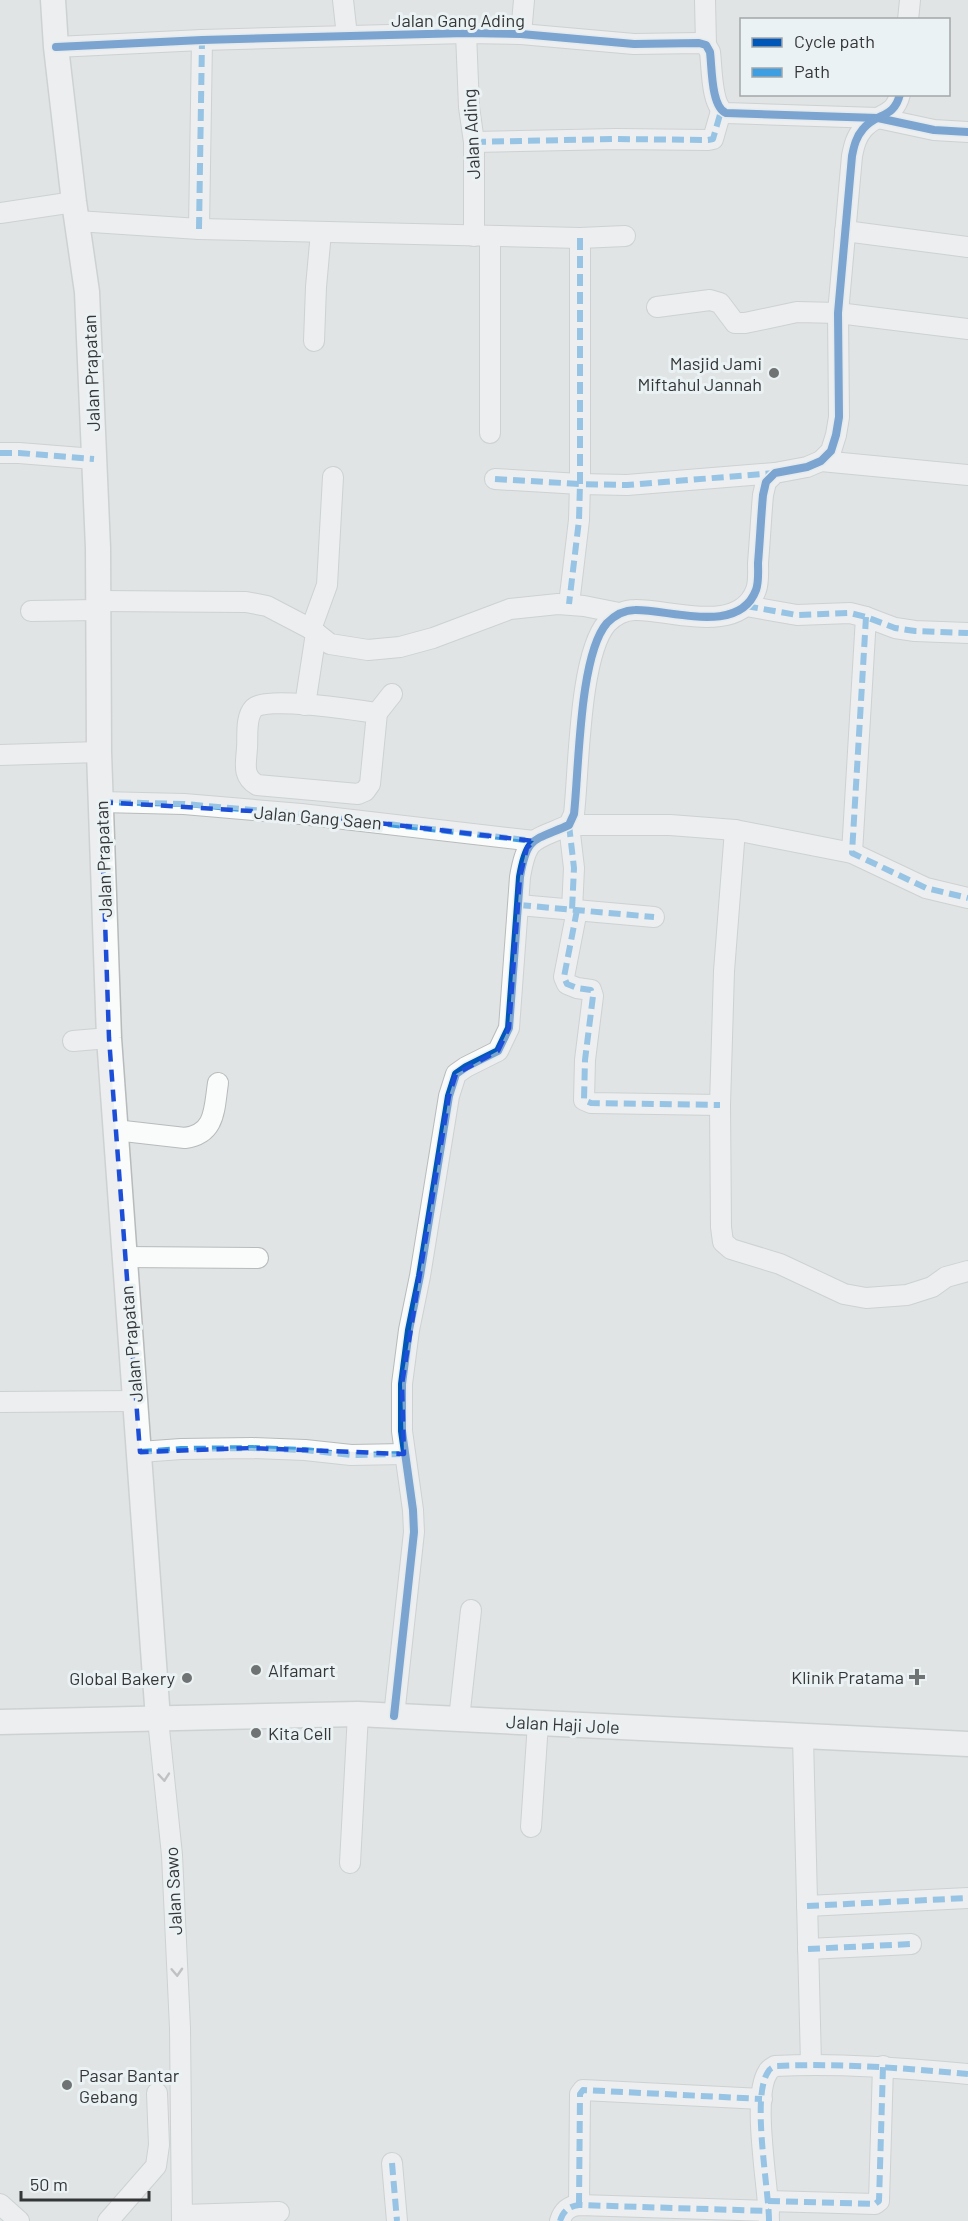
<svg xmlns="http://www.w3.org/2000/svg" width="968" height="2221" viewBox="0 0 968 2221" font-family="Barlow,sans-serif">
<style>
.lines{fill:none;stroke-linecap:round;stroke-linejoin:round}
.minor-casing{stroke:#b8bbbb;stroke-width:22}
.major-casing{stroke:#b8bbbb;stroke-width:27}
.minor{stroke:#fafbfb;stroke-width:20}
.major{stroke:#fafbfb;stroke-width:24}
.quiet{stroke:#3e9ee2;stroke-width:6;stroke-dasharray:12 6;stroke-linecap:butt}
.cycleway-casing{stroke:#ebf2f4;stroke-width:11}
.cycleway{stroke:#0057b8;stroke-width:8}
.oneway{stroke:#979899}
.marked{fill:none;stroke:#1d4ed8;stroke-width:4.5;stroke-dasharray:12 8;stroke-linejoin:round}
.poi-dot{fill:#707374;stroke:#ebf2f4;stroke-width:2}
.labels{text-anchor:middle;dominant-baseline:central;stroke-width:6;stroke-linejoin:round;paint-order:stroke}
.street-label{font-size:18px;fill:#343637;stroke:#ebf2f4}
.poi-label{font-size:18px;fill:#343637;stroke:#ebf2f4;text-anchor:end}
</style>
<rect width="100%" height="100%" fill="#e0e4e5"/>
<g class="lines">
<g class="minor-casing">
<g id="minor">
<path d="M 343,0 L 347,36"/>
<path d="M 705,0 L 706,45"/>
<path d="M 908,20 L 910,0"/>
<path d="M 466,33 L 469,107 L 474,142 L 474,236"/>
<path d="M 521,34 L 524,0"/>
<path d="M 56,47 L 202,40 L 466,33 L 521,34 L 634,44 L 699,43 L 706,45 L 710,52 C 712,67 711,107 726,113 L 878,118 L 934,130 L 968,132"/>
<path d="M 474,142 L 616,139 L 708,140 L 713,139 L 721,111"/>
<path d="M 0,213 L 74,202"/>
<path d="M 77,221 L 199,229 L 580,238 L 625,236"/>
<path d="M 199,229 L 202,40"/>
<path d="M 845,231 L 968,247"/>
<path d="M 490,236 L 490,433"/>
<path d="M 580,238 L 580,484 L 627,485 L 775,473"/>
<path d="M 657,307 L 710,300 L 720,303 L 735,323 L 745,323 L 797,312 L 838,313 L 968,329"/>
<path d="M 314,341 L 316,287 L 321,232"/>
<path d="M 0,453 L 19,453 L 94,459"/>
<path d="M 821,461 L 968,475"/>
<path d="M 495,479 L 580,484 L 579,520 L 569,604"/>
<path d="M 98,601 L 246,602 L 267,606 L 311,629 L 330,644 L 368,650 L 400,647 L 433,638 L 510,609 L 558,604 L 584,606 L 619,613"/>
<path d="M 746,606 L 797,615 L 850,613 L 866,617 L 895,628 L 915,631 L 968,633"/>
<path d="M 31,611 L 97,610"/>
<path d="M 311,629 L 327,585 L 333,477"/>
<path d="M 305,705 L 316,633"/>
<path d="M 377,713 L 370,784 L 365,791 L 358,794 L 257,785 C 242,776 246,764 247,748 C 248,737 245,717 254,708 C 266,696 356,710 377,713 L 392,694"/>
<path d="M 0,755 L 99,752"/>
<path d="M 101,802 L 184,804 L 301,814 L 534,841"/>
<path d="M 735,830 L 724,971 L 720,1105 L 721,1227 L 723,1242 L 731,1249 L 780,1264 L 844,1294 L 866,1298 L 907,1295 L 932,1287 L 946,1277 L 968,1271"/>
<path d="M 852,853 L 866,617"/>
<path d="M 519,905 L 654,917"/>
<path d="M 572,910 L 574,868 L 569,825 L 670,825 L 735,830 L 852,853 L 926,888 L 968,898"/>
<path d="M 577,910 L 564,977 L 567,984 L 577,988 L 591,990 L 593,996 L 585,1060 L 584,1100 L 591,1103 L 720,1105"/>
<path d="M 73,1041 L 109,1038"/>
<path d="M 115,1130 L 185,1138 C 216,1134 214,1109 218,1083"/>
<path d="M 124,1257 L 258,1258"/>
<path d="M 0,1402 L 135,1401"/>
<path d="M 140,1452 L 181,1449 L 252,1448 L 305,1450 L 351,1455 L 404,1454"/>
<path d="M 394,1716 L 414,1532 L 413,1510 L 402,1431 L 402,1384 L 409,1330 L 420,1276 L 449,1096 L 456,1074 L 466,1067 L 498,1051 L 509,1028 L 520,877 C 527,836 533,841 569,825 L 574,814 C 579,770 579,655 607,623 C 614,616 624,610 635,610 C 669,609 739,636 756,590 C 759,582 758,571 758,563 C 760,540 761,517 763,495 L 766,482 L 775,473 L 807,467 L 821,461 L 831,451 L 836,435 L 839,417 L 838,313 L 852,156 C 854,146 856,137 863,129 C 877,112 894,119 900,94"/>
<path d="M 158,1719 L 172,1855 L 180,2028 L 182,2221"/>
<path d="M 459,1719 L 471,1610"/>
<path d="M 803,1737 L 811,2064"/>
<path d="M 531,1827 L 538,1723"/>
<path d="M 350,1863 L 358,1714"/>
<path d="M 807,1906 L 968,1898"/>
<path d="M 808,1949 L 911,1944"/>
<path d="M 392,2163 L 397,2221"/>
<path d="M 768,2201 L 875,2204 L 879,2201 L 883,2066"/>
<path d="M 0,2204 L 19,2221"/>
<path d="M 579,2205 L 580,2094 L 583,2090 L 762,2099"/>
<path d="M 182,2215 L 279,2212"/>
<path d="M 108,2221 L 156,2166 L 159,2145 L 157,2093"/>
<path d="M 560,2221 C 563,2211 569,2206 579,2205 L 769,2211"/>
<path d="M 769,2221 C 769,2189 751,2097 768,2072 C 769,2069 772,2068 775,2066 C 840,2063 903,2068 968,2074"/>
</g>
</g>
<g class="major-casing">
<g id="major">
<path d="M 53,0 L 56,47 L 74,202 L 87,292 L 98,548 L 99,752 L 109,1038 L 158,1719"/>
<path d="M 0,1722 L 358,1714 L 968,1744"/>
</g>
</g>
<use href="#minor" class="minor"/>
<use href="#major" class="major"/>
<g class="quiet">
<path d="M 474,142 L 616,139 L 708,140 L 713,139 L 721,111"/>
<path d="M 199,229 L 202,40"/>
<path d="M 580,238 L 580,484 L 627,485 L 775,473"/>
<path d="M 0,453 L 19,453 L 94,459"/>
<path d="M 495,479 L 580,484 L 579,520 L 569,604"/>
<path d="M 746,606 L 797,615 L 850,613 L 866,617 L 895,628 L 915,631 L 968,633"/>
<path d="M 866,617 L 852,853 L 926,888 L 968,898"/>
<path d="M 101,802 L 184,804 L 301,814 L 534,841"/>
<path d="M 569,825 L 574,868 L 572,910"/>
<path d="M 519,905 L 654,917"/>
<path d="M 577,910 L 564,977 L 567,984 L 577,988 L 591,990 L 593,996 L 585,1060 L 584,1100 L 591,1103 L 720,1105"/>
<path d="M 140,1452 L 181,1449 L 252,1448 L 305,1450 L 351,1455 L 404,1454"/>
<path d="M 807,1906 L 968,1898"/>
<path d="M 808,1949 L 911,1944"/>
<path d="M 392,2163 L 397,2221"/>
<path d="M 768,2201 L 875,2204 L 879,2201 L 883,2066"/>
<path d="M 579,2205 L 580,2094 L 583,2090 L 762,2099"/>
<path d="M 560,2221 C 563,2211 569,2206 579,2205 L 769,2211"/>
<path d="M 769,2221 C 769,2189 751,2097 768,2072 C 769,2069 772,2068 775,2066 C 840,2063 903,2068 968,2074"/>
</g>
<g class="cycleway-casing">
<g id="cycleway">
<path d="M 56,47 L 202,40 L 466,33 L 521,34 L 634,44 L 699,43 L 706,45 L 710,52 C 712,67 711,107 726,113 L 878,118 L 934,130 L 968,132"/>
<path d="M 394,1716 L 414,1532 L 413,1510 L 402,1431 L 402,1384 L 409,1330 L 420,1276 L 449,1096 L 456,1074 L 466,1067 L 498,1051 L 509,1028 L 520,877 C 527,836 533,841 569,825 L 574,814 C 579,770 579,655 607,623 C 614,616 624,610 635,610 C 669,609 739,636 756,590 C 759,582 758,571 758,563 C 760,540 761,517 763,495 L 766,482 L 775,473 L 807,467 L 821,461 L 831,451 L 836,435 L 839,417 L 838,313 L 852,156 C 854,146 856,137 863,129 C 877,112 894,119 900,94"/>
</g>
</g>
<use href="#cycleway" class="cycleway"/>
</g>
<defs><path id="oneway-chevron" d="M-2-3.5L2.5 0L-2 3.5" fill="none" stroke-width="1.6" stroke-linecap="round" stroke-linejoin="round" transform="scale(1.5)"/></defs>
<g class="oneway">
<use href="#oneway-chevron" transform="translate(164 1777) rotate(85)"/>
<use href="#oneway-chevron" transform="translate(177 1972) rotate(87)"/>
</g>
<path d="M0 0H968V2221H0ZM 101,802 L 301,814 L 534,841 L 527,848 L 520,877 L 509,1028 L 498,1051 L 456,1074 L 449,1096 L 402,1384 L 404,1454 L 252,1448 L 140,1452 L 109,1038 Z" fill="#e0e4e5" fill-opacity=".55" fill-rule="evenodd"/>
<path class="marked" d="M 101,802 L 301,814 L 534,841 L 527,848 L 520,877 L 509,1028 L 498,1051 L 456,1074 L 449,1096 L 402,1384 L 404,1454 L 252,1448 L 140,1452 L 109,1038 Z"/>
<g class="poi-dot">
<circle cx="774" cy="373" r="6"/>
<circle cx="256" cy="1670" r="6"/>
<path d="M914 1668h6v6h6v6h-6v6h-6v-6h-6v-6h6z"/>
<circle cx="187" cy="1678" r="6"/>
<circle cx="256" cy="1733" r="6"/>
<circle cx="67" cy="2085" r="6"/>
</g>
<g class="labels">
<g class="street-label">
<text x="458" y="20">Jalan Gang Ading</text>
<text transform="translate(471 134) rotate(-93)">Jalan Ading</text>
<text transform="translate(91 373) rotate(-92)">Jalan Prapatan</text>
<text transform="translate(318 817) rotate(5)">Jalan Gang Saen</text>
<text transform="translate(103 859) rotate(-92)">Jalan Prapatan</text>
<text transform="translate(131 1344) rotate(-95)">Jalan Prapatan</text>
<text transform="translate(563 1724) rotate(3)">Jalan Haji Jole</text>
<text transform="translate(173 1891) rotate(-93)">Jalan Sawo</text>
</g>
<g class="poi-label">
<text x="762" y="363">Masjid Jami<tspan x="762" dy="21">Miftahul Jannah</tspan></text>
<text x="268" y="1670" text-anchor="start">Alfamart</text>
<text x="904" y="1677">Klinik Pratama</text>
<text x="175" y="1678">Global Bakery</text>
<text x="268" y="1733" text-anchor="start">Kita Cell</text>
<text x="79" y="2075" text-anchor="start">Pasar Bantar<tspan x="79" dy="21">Gebang</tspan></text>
</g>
</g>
<rect x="740" y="18" width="210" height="78" fill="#ebf2f4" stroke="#a2a7a8" stroke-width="1.5"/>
<rect x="752" y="38" width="30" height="9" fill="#0057b8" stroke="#a2a7a8" stroke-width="1.5"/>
<text x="794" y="48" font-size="18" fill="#343637">Cycle path</text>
<rect x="752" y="68" width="30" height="9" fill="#3e9ee2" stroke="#a2a7a8" stroke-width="1.5"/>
<text x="794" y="78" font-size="18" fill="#343637">Path</text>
<path d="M21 2191v9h128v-9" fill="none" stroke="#343637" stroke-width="3"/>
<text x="30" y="2191" font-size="18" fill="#343637" stroke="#ebf2f4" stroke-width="4.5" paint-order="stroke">50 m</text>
</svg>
